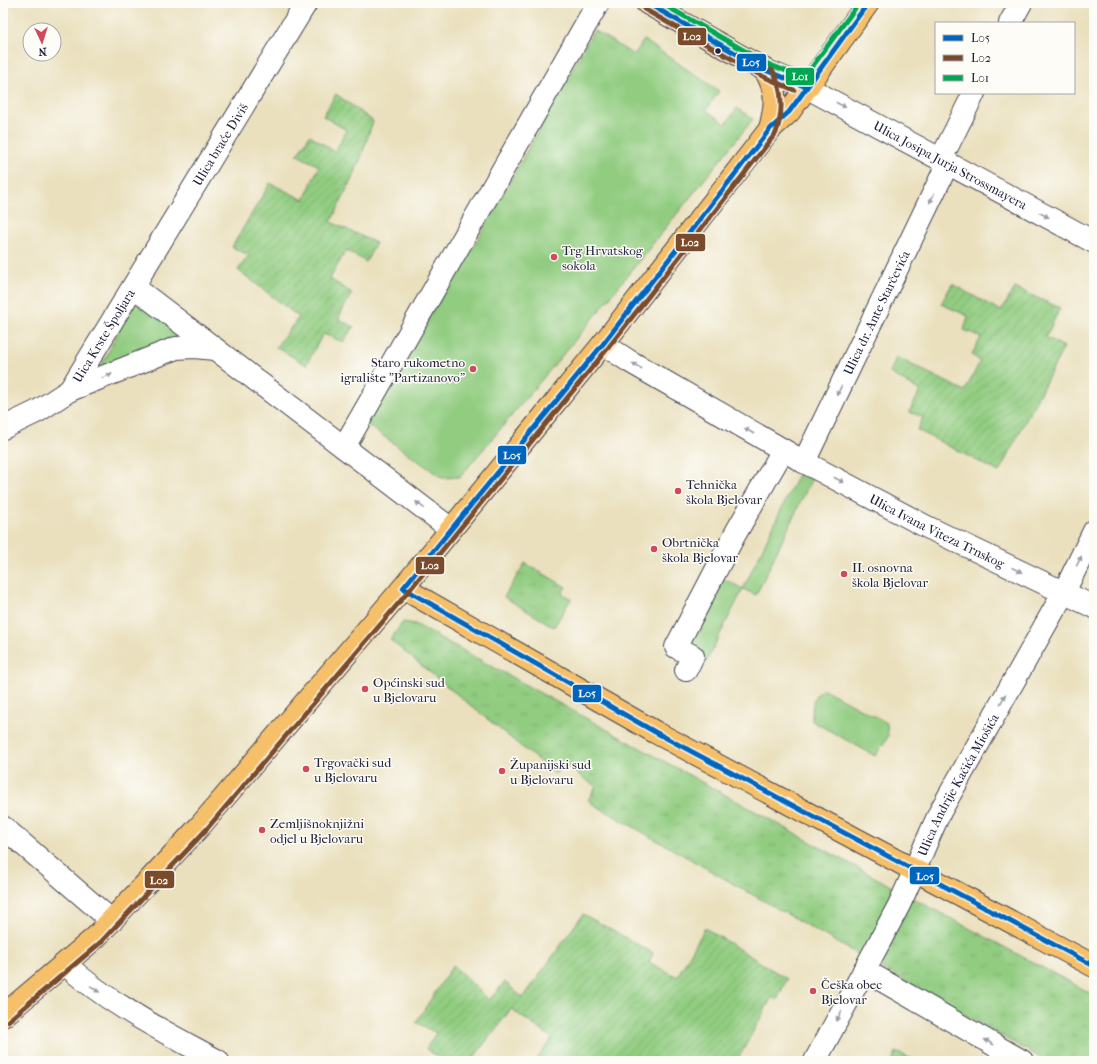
<svg xmlns="http://www.w3.org/2000/svg" width="1097" height="1064" viewBox="0 0 1097 1064" font-family="'IM FELL French Canon',serif">
<style>
.grass{fill:#91cc80;stroke:#5a775e}
.park{fill:url(#park-tufts);stroke:#5a775e}
.garden{fill:url(#garden-furrows);stroke:#5a775e}
.lines{fill:none;stroke-linecap:round;stroke-linejoin:round}
.minor-casing{stroke:#403e4f;stroke-width:24}
.major-casing{stroke:#403e4f;stroke-width:24}
.minor{stroke:#fff;stroke-width:22}
.major{stroke:#f6c06b;stroke-width:22}
.bus-1-casing{stroke:#fdfcf7;stroke-width:8}
.bus-2-casing{stroke:#fdfcf7;stroke-width:8}
.bus-3-casing{stroke:#fdfcf7;stroke-width:8}
.bus-1{stroke:#0065bd;stroke-width:5}
.bus-2{stroke:#7a4b2a;stroke-width:5}
.bus-3{stroke:#00a651;stroke-width:5}
.oneway{fill:#9c9ca7}
.bus-dot{fill:#22223b;stroke:#fdfcf7;stroke-width:1.5}
.poi-dot{fill:#d1495b;stroke:#fdfcf7;stroke-width:1.5}
.labels{text-anchor:middle;dominant-baseline:central;stroke-width:3;stroke-linejoin:round;paint-order:stroke}
.street-label{font-size:13px;fill:#22223b;stroke:#fdfcf7}
.poi-label{font-size:13px;fill:#22223b;stroke:#fdfcf7;text-anchor:start}
.line-badge{stroke:#fdfcf7;stroke-width:1.5}
.badge-label{font-size:11px;text-anchor:middle;font-weight:bold;fill:#fff}
</style>
<defs>
<pattern id="park-tufts" width="24" height="20" patternUnits="userSpaceOnUse"><rect width="24" height="20" fill="#91cc80"/><path d="M3 7l-1-3M5 7V3M7 7l1-3M15 17l-1-3M17 17v-4M19 17l1-3" fill="none" stroke="#7daf70"/></pattern>
<pattern id="garden-furrows" width="10" height="10" patternUnits="userSpaceOnUse"><rect width="10" height="10" fill="#91cc80"/><path d="M-1 1l2-2M0 10L10 0M9 11l2-2" fill="none" stroke="#7daf70"/></pattern>
</defs>
<rect width="100%" height="100%" fill="#fdfcf7"/>
<filter id="ink" filterUnits="userSpaceOnUse"><feTurbulence type="fractalNoise" baseFrequency=".025" numOctaves="2"/><feDisplacementMap in="SourceGraphic" scale="8" xChannelSelector="R" yChannelSelector="G"/><feConvolveMatrix kernelMatrix="1 2 1 2 8 2 1 2 1" color-interpolation-filters="sRGB"/></filter>
<filter id="wash" filterUnits="userSpaceOnUse"><feTurbulence type="fractalNoise" baseFrequency=".012" numOctaves="4" result="noise"/><feDisplacementMap in="SourceGraphic" scale="16" xChannelSelector="R" yChannelSelector="G"/><feGaussianBlur stdDeviation="0.9" result="paint"/><feColorMatrix in="noise" values="0 0 0 0 0 0 0 0 0 0 0 0 0 0 0 0 0 1.4 0 .05"/><feComposite in="paint" operator="in"/></filter>
<g filter="url(#wash)">
<rect width="100%" height="100%" fill="#eae0be"/>
<g class="grass">
<path d="M 594,30 L 634,55 L 644,40 L 719,91 L 706,110 L 726,124 L 737,108 L 753,119 L 587,326 L 460,477 L 442,478 L 365,423 L 459,267 L 474,246 Z"/>
<path d="M 136,296 L 187,336 L 100,369 Z"/>
<path d="M 804,462 L 817,468 L 756,595 L 743,589 L 706,662 L 676,647 L 714,574 L 743,589 Z"/>
<path d="M 824,689 L 887,723 L 888,737 L 875,756 L 812,721 C 812,707 811,696 824,689 Z"/>
</g>
<g class="park">
<path d="M 525,563 L 566,587 L 562,593 L 571,599 L 554,627 L 504,597 Z"/>
<path d="M 403,622 L 415,624 L 918,901 L 1094,995 L 1094,1061 L 1046,1061 L 591,803 L 588,800 L 596,787 L 565,765 L 555,774 L 390,640 Z"/>
</g>
<g class="garden">
<path d="M 336,94 L 373,121 L 359,164 L 331,222 L 376,243 L 366,262 L 346,250 L 330,279 L 352,293 L 338,319 L 354,327 L 343,342 L 323,334 L 306,365 L 276,347 L 299,317 L 238,270 L 249,255 L 232,247 L 270,183 L 304,200 L 319,166 L 297,155 L 310,135 L 335,152 L 346,130 L 323,116 Z"/>
<path d="M 952,284 L 1001,311 L 1015,288 L 1060,308 L 1046,337 L 1064,347 L 999,472 L 917,430 L 923,417 L 909,412 L 920,391 L 890,373 L 896,357 L 965,391 L 980,361 L 972,355 L 981,337 L 964,330 L 968,316 L 941,304 Z"/>
<path d="M 583,914 L 653,953 L 649,962 L 677,977 L 705,928 L 787,979 L 777,1000 L 772,997 L 737,1061 L 536,1061 L 552,1038 L 511,1009 L 471,1061 L 444,1061 L 426,1049 L 436,1033 L 416,1022 L 453,965 L 489,1000 L 505,982 L 523,998 Z"/>
<path d="M 896,1052 L 917,1061 L 892,1061 Z"/>
</g>
</g>
<g filter="url(#ink)">
<g class="lines">
<g class="minor-casing">
<g id="minor">
<path d="M 1010,23 L 1021,3"/>
<path id="s1" d="M 806,87 L 1094,242"/>
<path d="M 941,159 L 974,93"/>
<path d="M 134,287 L 451,529"/>
<path id="s2" d="M 603,344 L 629,361 L 804,462 L 927,527 L 1094,607"/>
<path d="M 70,390 L 176,348 L 194,347 L 215,349"/>
<path id="s3" d="M 3,428 L 38,411 L 70,390 L 306,3"/>
<path d="M 344,447 L 598,3"/>
<path id="s4" d="M 804,462 L 948,163"/>
<path d="M 686,670 L 693,656 L 676,647 L 734,536 L 783,450"/>
<path d="M 3,827 L 112,921"/>
<path d="M 65,964 C 110,1005 165,1032 218,1061"/>
<path d="M 864,970 L 1022,1061"/>
<path id="s5" d="M 815,1061 C 843,1009 872,957 899,905 C 914,874 926,841 941,810 L 1064,592 L 1094,531"/>
</g>
</g>
<g class="major-casing">
<g id="major">
<path d="M 647,3 L 765,70 L 806,87"/>
<path d="M 765,70 C 778,92 776,105 770,129"/>
<path d="M 403,588 L 655,732 L 1094,966"/>
<path d="M 3,1016 L 96,937 L 200,826 L 403,588 L 603,344 L 770,129 L 789,112 L 868,3"/>
</g>
</g>
<use href="#minor" class="minor"/>
<use href="#major" class="major"/>
<g class="bus-1-casing">
<g id="bus-1">
<path d="M 647,3 L 765,70 L 806,87"/>
<path d="M 868,3 L 789,112 L 770,129 L 603,344 L 403,588 L 655,732 L 1094,966"/>
</g>
</g>
<g class="bus-2-casing">
<g id="bus-2">
<path d="M 644,9 L 762,76 L 794,90"/>
<path d="M 8,1021 L 101,942 L 205,831 L 408,592 L 608,348 L 776,133 C 784,110 783,88 771,67"/>
</g>
</g>
<g class="bus-3-casing">
<path id="bus-3" d="M 661,3 L 768,64 L 804,78 L 859,3"/>
</g>
<use href="#bus-1" class="bus-1"/>
<use href="#bus-2" class="bus-2"/>
<use href="#bus-3" class="bus-3"/>
</g>
<defs><path id="oneway-solid" d="M-6-.8H1V-3.2L6.5 0L1 3.2V.8H-6Z"/></defs>
<g class="oneway">
<use href="#oneway-solid" transform="translate(841 105) rotate(28)"/>
<use href="#oneway-solid" transform="translate(932 198) rotate(116)"/>
<use href="#oneway-solid" transform="translate(1044 215) rotate(28)"/>
<use href="#oneway-solid" transform="translate(637 366) rotate(-150)"/>
<use href="#oneway-solid" transform="translate(107 376) rotate(-22)"/>
<use href="#oneway-solid" transform="translate(839 391) rotate(116)"/>
<use href="#oneway-solid" transform="translate(749 431) rotate(-150)"/>
<use href="#oneway-solid" transform="translate(839 480) rotate(28)"/>
<use href="#oneway-solid" transform="translate(420 505) rotate(-142)"/>
<use href="#oneway-solid" transform="translate(1079 561) rotate(-63)"/>
<use href="#oneway-solid" transform="translate(1017 570) rotate(25)"/>
<use href="#oneway-solid" transform="translate(1003 699) rotate(-61)"/>
<use href="#oneway-solid" transform="translate(95 989) rotate(35)"/>
<use href="#oneway-solid" transform="translate(839 1016) rotate(118)"/>
<use href="#oneway-solid" transform="translate(989 1042) rotate(-150)"/>
</g>
</g>
<circle class="bus-dot" cx="718" cy="51" r="3.5"/>
<g class="poi-dot">
<circle cx="554" cy="257" r="4"/>
<circle cx="473" cy="369" r="4"/>
<circle cx="678" cy="491" r="4"/>
<circle cx="654" cy="549" r="4"/>
<circle cx="844" cy="574" r="4"/>
<circle cx="365" cy="689" r="4"/>
<circle cx="306" cy="769" r="4"/>
<circle cx="502" cy="771" r="4"/>
<circle cx="262" cy="830" r="4"/>
<circle cx="813" cy="991" r="4"/>
</g>
<g class="labels">
<g class="street-label">
<text stroke="none"><textPath href="#s3" startOffset="365">Ulica braće Diviš</textPath></text>
<text stroke="none"><textPath href="#s1" startOffset="164">Ulica Josipa Jurja Strossmayera</textPath></text>
<text stroke="none"><textPath href="#s4" startOffset="166">Ulica dr. Ante Starčevića</textPath></text>
<text stroke="none"><textPath href="#s3" startOffset="141">Uica Krste Špoljara</textPath></text>
<text stroke="none"><textPath href="#s2" startOffset="383">Ulica Ivana Viteza Trnskog</textPath></text>
<text stroke="none"><textPath href="#s5" startOffset="311">Ulica Andrije Kačića Miošića</textPath></text>
</g>
<g class="poi-label">
<text x="562" y="250">Trg Hrvatskog<tspan x="562" dy="15">sokola</tspan></text>
<text x="465" y="362" text-anchor="end">Staro rukometno<tspan x="465" dy="15">igralište "Partizanovo"</tspan></text>
<text x="686" y="484">Tehnička<tspan x="686" dy="15">škola Bjelovar</tspan></text>
<text x="662" y="542">Obrtnička<tspan x="662" dy="15">škola Bjelovar</tspan></text>
<text x="852" y="567">II. osnovna<tspan x="852" dy="15">škola Bjelovar</tspan></text>
<text x="373" y="682">Općinski sud<tspan x="373" dy="15">u Bjelovaru</tspan></text>
<text x="314" y="762">Trgovački sud<tspan x="314" dy="15">u Bjelovaru</tspan></text>
<text x="510" y="764">Županijski sud<tspan x="510" dy="15">u Bjelovaru</tspan></text>
<text x="270" y="823">Zemljišnoknjižni<tspan x="270" dy="15">odjel u Bjelovaru</tspan></text>
<text x="821" y="984">Češka obec<tspan x="821" dy="15">Bjelovar</tspan></text>
</g>
</g>
<g class="line-badge">
<rect x="677" y="27" width="30" height="19" rx="4" fill="#7a4b2a"/>
<rect x="736" y="53" width="31" height="19" rx="4" fill="#0065bd"/>
<rect x="785" y="67" width="30" height="19" rx="4" fill="#00a651"/>
<rect x="675" y="233" width="31" height="19" rx="4" fill="#7a4b2a"/>
<rect x="497" y="445" width="30" height="20" rx="4" fill="#0065bd"/>
<rect x="415" y="556" width="30" height="19" rx="4" fill="#7a4b2a"/>
<rect x="572" y="684" width="30" height="19" rx="4" fill="#0065bd"/>
<rect x="909" y="866" width="31" height="19" rx="4" fill="#0065bd"/>
<rect x="144" y="870" width="31" height="19" rx="4" fill="#7a4b2a"/>
</g>
<g class="badge-label">
<text x="692" y="40">L02</text>
<text x="751" y="66">L05</text>
<text x="800" y="80">L01</text>
<text x="690" y="246">L02</text>
<text x="512" y="459">L05</text>
<text x="430" y="569">L02</text>
<text x="587" y="697">L05</text>
<text x="925" y="880">L05</text>
<text x="159" y="884">L02</text>
</g>
<rect width="1097" height="1064" fill="none" stroke="#fdfcf7" stroke-width="16"/>
<rect x="935" y="22" width="140" height="72" fill="#fdfcf7" stroke="#a5a5ac"/>
<rect x="943" y="35" width="20" height="6" fill="#0065bd" stroke="#a5a5ac"/>
<text x="971" y="42" font-size="12" fill="#22223b">L05</text>
<rect x="943" y="55" width="20" height="6" fill="#7a4b2a" stroke="#a5a5ac"/>
<text x="971" y="62" font-size="12" fill="#22223b">L02</text>
<rect x="943" y="75" width="20" height="6" fill="#00a651" stroke="#a5a5ac"/>
<text x="971" y="82" font-size="12" fill="#22223b">L01</text>
<g transform="translate(42 42) rotate(176)"><circle r="19" fill="#fdfcf7" stroke="#a5a5ac"/>
<path d="M0-3L7 15L0 10L-7 15Z" fill="#d1495b"/>
<text y="-6" font-size="11" font-weight="bold" text-anchor="middle" fill="#22223b">N</text>
</g>
</svg>
